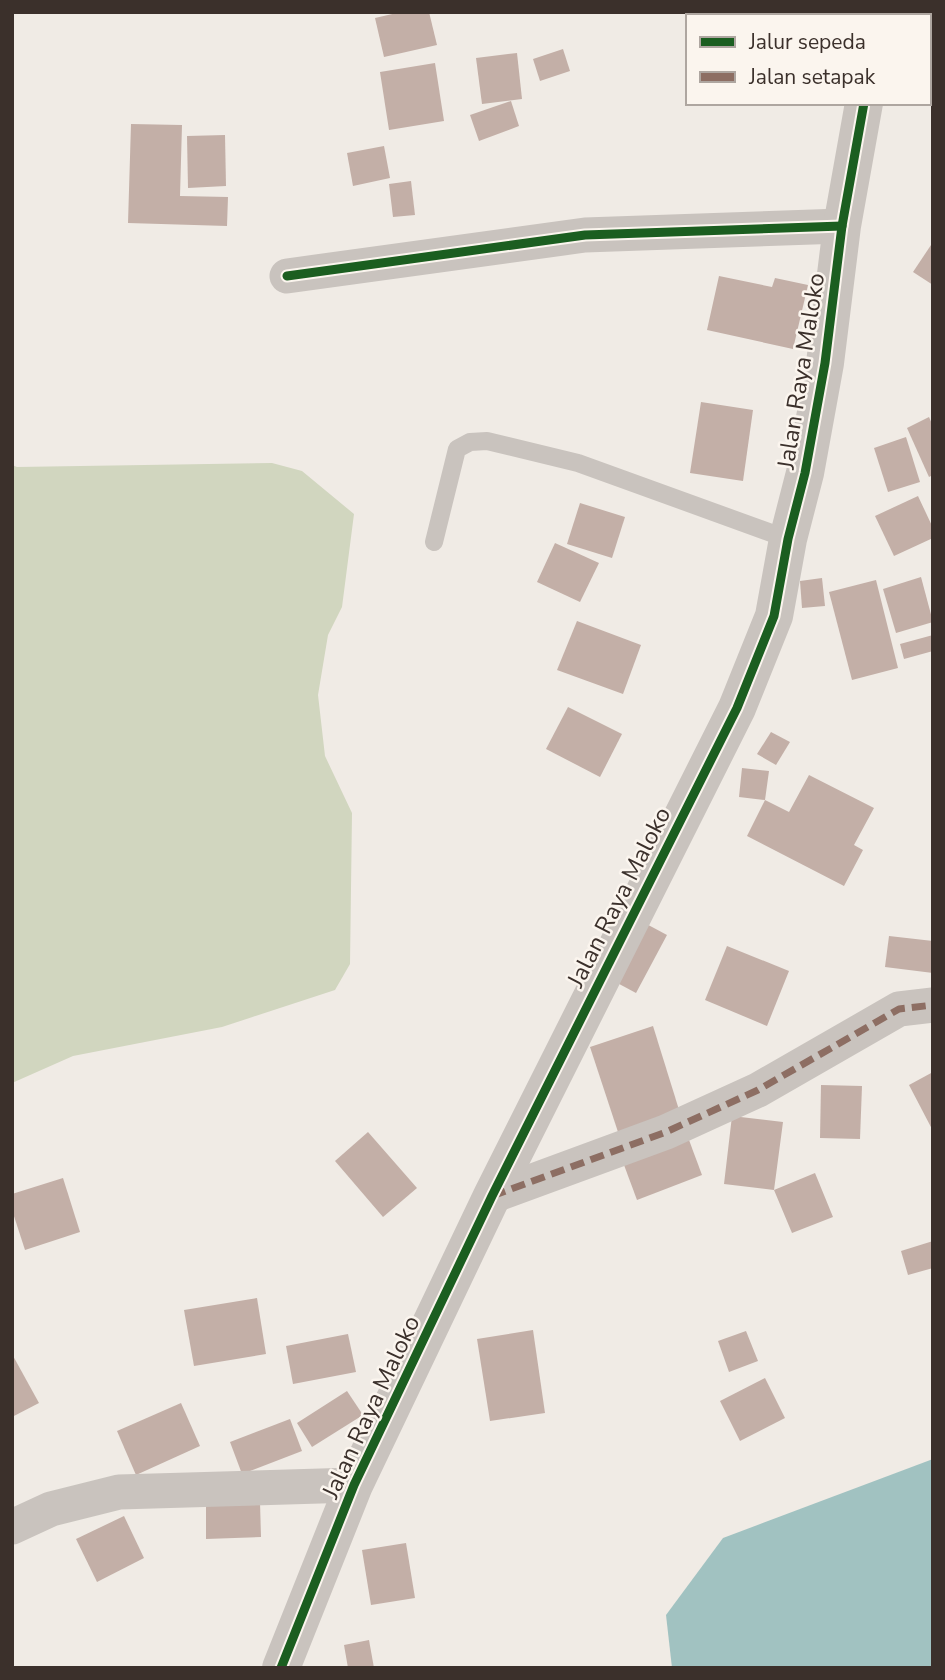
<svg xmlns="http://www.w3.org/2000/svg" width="945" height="1680" viewBox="0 0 945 1680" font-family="'Nunito Sans',sans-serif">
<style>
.green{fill:#d1d6bf}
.water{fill:#a1c2c1}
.building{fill:#c3afa7}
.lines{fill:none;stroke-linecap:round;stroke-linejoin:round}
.service{stroke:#c9c3be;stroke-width:18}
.minor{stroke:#c9c3be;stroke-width:35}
.tertiary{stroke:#c9c3be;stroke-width:38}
.quiet{stroke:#8d6e63;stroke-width:7;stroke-dasharray:14 7;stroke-linecap:butt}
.cycleway-casing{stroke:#fbf5ee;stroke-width:13}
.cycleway{stroke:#1b5e20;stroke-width:9}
.labels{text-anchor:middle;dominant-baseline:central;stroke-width:5;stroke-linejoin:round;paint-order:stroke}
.street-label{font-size:24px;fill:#3b302b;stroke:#fbf5ee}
</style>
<rect width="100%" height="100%" fill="#f0ebe5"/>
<path class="green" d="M 272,463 L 302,471 L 354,514 L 342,607 L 328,635 L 318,695 L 325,756 L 352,813 L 350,964 L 335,990 L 222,1027 L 73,1056 L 12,1083 L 12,465 L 17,467 Z"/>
<path class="water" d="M 933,1459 L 933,1668 L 672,1668 L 666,1615 L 723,1538 Z"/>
<g class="building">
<path d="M 401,12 L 429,12 L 437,45 L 384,57 L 375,18 Z"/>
<path d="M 563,49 L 570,71 L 540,81 L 533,59 Z"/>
<path d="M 517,53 L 522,99 L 482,104 L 476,58 Z"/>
<path d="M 435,63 L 444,121 L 389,130 L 380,72 Z"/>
<path d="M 511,101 L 519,126 L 479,141 L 470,115 Z"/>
<path d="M 131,124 L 182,125 L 180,196 L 228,197 L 227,226 L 128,223 Z"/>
<path d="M 225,135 L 226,186 L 188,188 L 187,136 Z"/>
<path d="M 384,146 L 390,178 L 353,186 L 347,153 Z"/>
<path d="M 411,181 L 415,215 L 393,217 L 389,184 Z"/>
<path d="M 933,242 L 933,285 L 913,272 Z"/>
<path d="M 719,276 L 772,287 L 775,278 L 808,285 L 793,349 L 707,330 Z"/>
<path d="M 701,402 L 753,410 L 743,481 L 690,473 Z"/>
<path d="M 929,417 L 933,426 L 933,475 L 929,477 L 907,428 Z"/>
<path d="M 906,437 L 920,482 L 888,492 L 874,448 Z"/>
<path d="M 918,496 L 933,528 L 933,538 L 894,556 L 875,516 Z"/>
<path d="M 580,503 L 625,517 L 612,558 L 567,544 Z"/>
<path d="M 555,543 L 599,563 L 580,602 L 537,582 Z"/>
<path d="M 921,577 L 933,622 L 896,633 L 883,589 Z"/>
<path d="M 822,578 L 825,606 L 802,608 L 800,581 Z"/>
<path d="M 876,580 L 898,668 L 852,680 L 829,592 Z"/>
<path d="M 577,621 L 641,645 L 623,694 L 557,670 Z"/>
<path d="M 933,635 L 933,651 L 904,659 L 900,644 Z"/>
<path d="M 568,707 L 622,734 L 600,777 L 546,749 Z"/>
<path d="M 771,732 L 790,742 L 776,765 L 757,754 Z"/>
<path d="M 742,768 L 769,771 L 765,800 L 789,812 L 809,775 L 874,808 L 854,845 L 863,850 L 844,886 L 747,836 L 765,800 L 739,797 Z"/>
<path d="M 639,920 L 667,935 L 636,993 L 608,978 Z"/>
<path d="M 889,936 L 933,941 L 933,973 L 885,967 Z"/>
<path d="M 727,946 L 789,971 L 767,1026 L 705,1000 Z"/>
<path d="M 653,1026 L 680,1113 L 618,1132 L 590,1047 Z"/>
<path d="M 933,1072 L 933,1131 L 909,1085 Z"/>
<path d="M 821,1085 L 862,1086 L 860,1139 L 820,1138 Z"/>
<path d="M 732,1116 L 783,1122 L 774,1190 L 815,1173 L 833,1217 L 792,1233 L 774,1190 L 724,1184 Z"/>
<path d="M 368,1132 L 417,1188 L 383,1217 L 335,1161 Z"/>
<path d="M 689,1140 L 702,1175 L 637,1200 L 624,1165 Z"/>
<path d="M 63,1178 L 80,1232 L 25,1250 L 12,1210 L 12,1194 Z"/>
<path d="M 933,1241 L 933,1268 L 908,1275 L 901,1251 Z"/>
<path d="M 257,1298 L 266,1354 L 194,1366 L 184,1310 Z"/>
<path d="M 533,1330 L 545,1413 L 490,1421 L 477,1339 Z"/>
<path d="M 746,1331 L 758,1361 L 729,1372 L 718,1341 Z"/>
<path d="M 348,1334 L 356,1372 L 293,1384 L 286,1346 Z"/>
<path d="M 12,1354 L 39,1403 L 12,1417 Z"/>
<path d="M 765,1378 L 785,1418 L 740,1441 L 720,1401 Z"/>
<path d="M 347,1391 L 363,1415 L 312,1447 L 297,1423 Z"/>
<path d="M 181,1403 L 200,1446 L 136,1475 L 117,1431 Z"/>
<path d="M 290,1419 L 302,1451 L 242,1474 L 230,1442 Z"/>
<path d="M 206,1502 L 260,1502 L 261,1537 L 206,1539 Z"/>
<path d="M 124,1516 L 144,1558 L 97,1582 L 76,1539 Z"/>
<path d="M 406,1543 L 415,1598 L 371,1605 L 362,1550 Z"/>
<path d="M 369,1640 L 374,1668 L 348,1668 L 344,1645 Z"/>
</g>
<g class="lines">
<path class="service" d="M 434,542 L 457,449 L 470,442 L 487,441 L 578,463 L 788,539"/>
<g class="minor">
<path d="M 287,276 L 585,235 L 842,226"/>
<path d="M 492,1196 L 666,1132 L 758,1090 L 899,1009 L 933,1005"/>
<path d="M 12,1527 L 51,1509 L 119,1492 L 354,1485"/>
</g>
<g class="tertiary">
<path d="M 880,16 L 880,12"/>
<path d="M 281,1668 L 354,1485 L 492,1196 L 737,708 L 774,616 L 788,539 L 805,473 L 825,363 L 842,226 L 864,103"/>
</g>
<path class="quiet" d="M 492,1196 L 666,1132 L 758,1090 L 899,1009 L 933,1005"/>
<g class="cycleway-casing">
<g id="cycleway">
<path d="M 287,276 L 585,235 L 842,226"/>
<path d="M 281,1668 L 354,1485 L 492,1196 L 737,708 L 774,616 L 788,539 L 805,473 L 825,363 L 842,226 L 864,103"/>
</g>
</g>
<use href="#cycleway" class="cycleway"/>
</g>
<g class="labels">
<g class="street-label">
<text transform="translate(801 371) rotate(-81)">Jalan Raya Maloko</text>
<text transform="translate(619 897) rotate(-63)">Jalan Raya Maloko</text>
<text transform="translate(371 1407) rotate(-65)">Jalan Raya Maloko</text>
</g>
</g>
<rect width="945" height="1680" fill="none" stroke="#3b302b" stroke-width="28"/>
<rect x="686" y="14" width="245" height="91" fill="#fbf5ee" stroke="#aea6a0" stroke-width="2"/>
<rect x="700" y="37" width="35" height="10" fill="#1b5e20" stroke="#aea6a0" stroke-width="2"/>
<text x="749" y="49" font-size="21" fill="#3b302b">Jalur sepeda</text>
<rect x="700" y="72" width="35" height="10" fill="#8d6e63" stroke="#aea6a0" stroke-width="2"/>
<text x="749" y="84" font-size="21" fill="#3b302b">Jalan setapak</text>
</svg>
